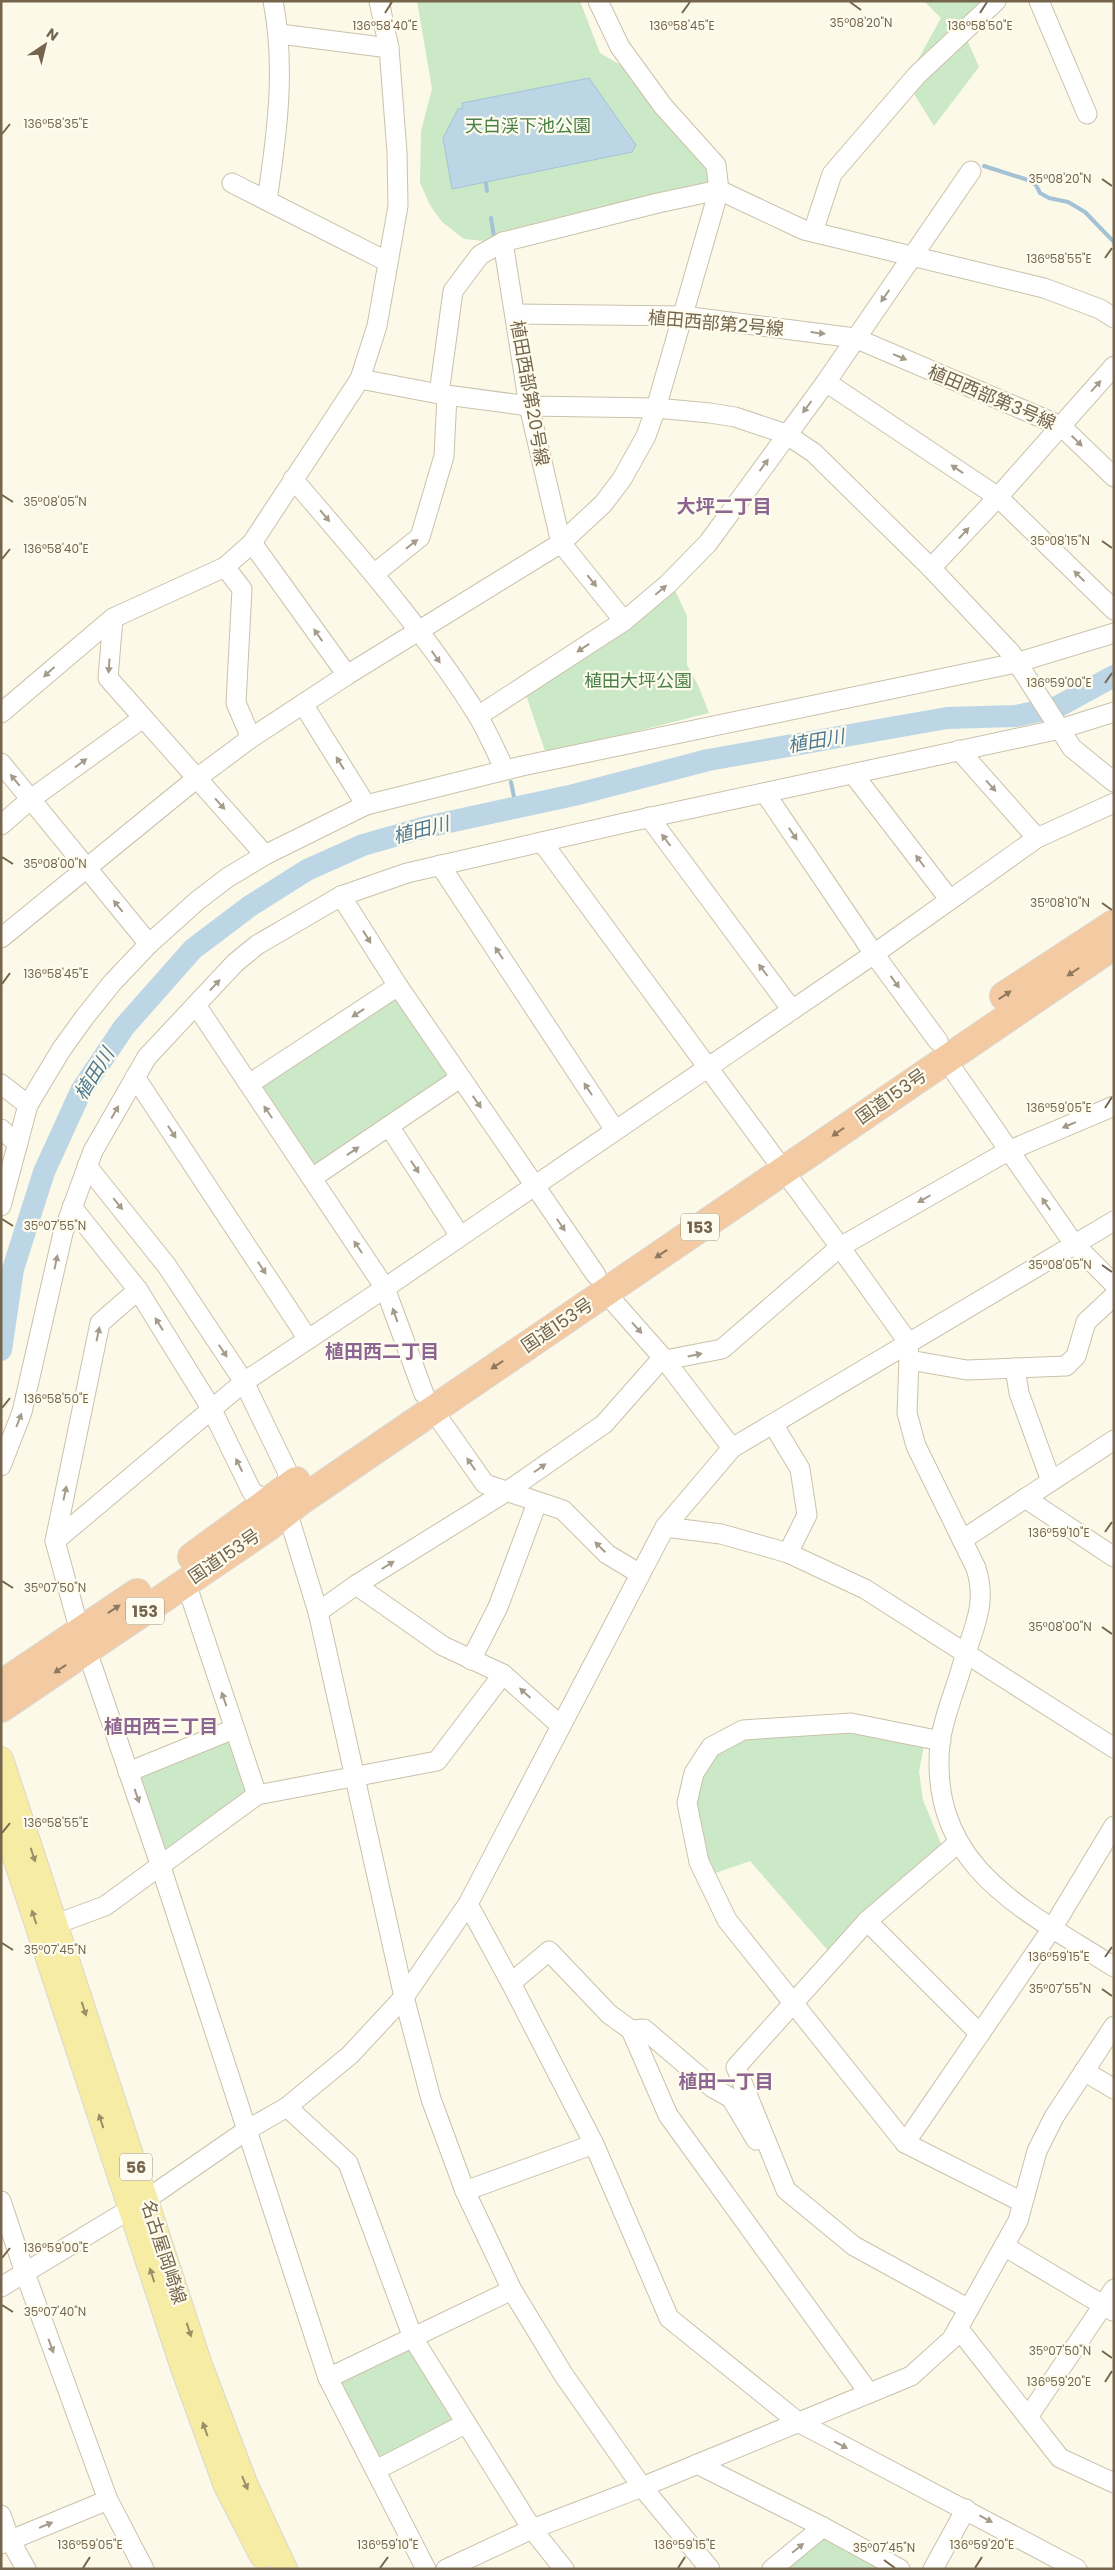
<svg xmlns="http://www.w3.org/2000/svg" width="1115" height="2570" viewBox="0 0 1115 2570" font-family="Poppins,'Noto Sans JP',sans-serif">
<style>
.green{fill:#cce9c7}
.water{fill:#bdd6e5;stroke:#a3c2d6}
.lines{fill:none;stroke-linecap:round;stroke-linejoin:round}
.stream{stroke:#a3c2d6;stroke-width:4}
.river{stroke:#bdd6e5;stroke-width:22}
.minor-casing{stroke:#cbc1ab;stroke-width:21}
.major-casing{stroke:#dbd7d1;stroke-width:26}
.highway-casing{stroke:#dbd7d1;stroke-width:30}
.minor{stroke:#fff;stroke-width:19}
.major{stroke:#f7eca3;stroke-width:24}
.highway{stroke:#f3caa2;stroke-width:28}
.oneway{fill:#a59b8b}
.oneway2{fill:#8e795e}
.oneway3{fill:#9c8e67}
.ticks{fill:none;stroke:#75654d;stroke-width:2}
.labels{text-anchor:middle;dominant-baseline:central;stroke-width:4.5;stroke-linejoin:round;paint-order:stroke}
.shield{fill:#fefcee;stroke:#9e927d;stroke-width:1}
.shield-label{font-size:16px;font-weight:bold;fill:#75654d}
.park-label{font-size:18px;fill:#4b8048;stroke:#fefcee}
.street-label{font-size:18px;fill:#75654d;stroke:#fefcee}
.neighbourhood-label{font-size:19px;font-weight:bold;fill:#8c6591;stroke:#fefcee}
.water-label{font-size:19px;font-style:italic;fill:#4d7995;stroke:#fefcee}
.ticks-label{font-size:12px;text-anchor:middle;fill:#75654d;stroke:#fefcee;stroke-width:4.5;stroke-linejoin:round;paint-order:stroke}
</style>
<rect width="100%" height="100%" fill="#fcf9e8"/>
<g class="green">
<path d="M 417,1 L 580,1 L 600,53 L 629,70 L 712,175 L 706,185 L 484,241 L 464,239 L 442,222 L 430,205 L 420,183 L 421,131 L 432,89 Z"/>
<path d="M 924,1 L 1008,1 L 965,35 L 979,67 L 934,126 L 906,81 L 941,18 Z"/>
<path d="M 674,588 L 687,616 L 687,665 L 698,685 L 709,713 L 546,754 L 525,692 Z"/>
<path d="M 396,994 L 452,1077 L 314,1173 L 260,1084 Z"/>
<path d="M 851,1729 L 924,1745 L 919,1772 L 923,1800 L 942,1846 L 830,1953 L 750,1861 L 710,1875 C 706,1859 699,1841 697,1824 C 692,1783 711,1738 755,1731 C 784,1726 821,1730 851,1729 Z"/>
<path d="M 232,1736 L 249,1789 L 168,1848 L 161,1847 L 135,1774 Z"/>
<path d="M 412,2348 L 458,2421 L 379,2461 L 338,2382 Z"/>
<path d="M 824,2538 L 884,2569 L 788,2569 Z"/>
</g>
<path class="water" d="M 589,78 L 636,145 L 632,152 L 452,189 L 443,138 L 458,109 L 463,108 L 462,103 Z"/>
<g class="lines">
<g class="stream">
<path d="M 984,166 L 1025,179 L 1036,185 L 1040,193 L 1049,198 L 1068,202 L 1085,212 L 1114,242"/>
<path d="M 486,183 L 487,191"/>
<path d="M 491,218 L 494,237"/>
<path d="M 511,782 L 516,807"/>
</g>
<path class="river" d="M 1,1350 L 13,1269 L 44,1172 L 81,1091 L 124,1027 L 193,949 L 250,906 L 307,870 L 363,845 L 426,827 L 574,795 L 708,760 L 947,718 L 1016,716 L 1057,707 L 1114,676"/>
<g class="minor-casing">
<g id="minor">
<path d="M 1039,1 L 1087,114"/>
<path d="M 280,34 L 389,48"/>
<path d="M 232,183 L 388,262"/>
<path d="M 267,200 C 277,135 286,67 273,1"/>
<path d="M 813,232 L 832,174 L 917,75 L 996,1"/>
<path d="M 503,242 L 529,406 L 561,543 L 624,621"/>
<path d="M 516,314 L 683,316 L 855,338 L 1061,426 L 1114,477"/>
<path d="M 360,379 L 439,394 L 529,406 L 656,408 L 710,413 L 735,417 L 786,434 L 814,453 L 931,568 L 1011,653 L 1072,748 L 1114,782"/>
<path d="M 826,382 L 998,497 L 1114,610"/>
<path d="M 439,394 L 453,291 L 480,255 L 503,242 L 658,203 L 719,190 L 804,230 L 1044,288 L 1100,309 L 1114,318"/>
<path d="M 293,479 C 358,555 425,631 478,716 C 488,733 496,752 505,770"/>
<path d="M 252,543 L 347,675"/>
<path d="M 225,567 L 242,589 L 236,703 L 251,738"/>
<path d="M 931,568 L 998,497 L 1114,366"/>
<path d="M 374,574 L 420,537 L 444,456 L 447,395"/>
<path d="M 113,618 L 108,678 L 265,855"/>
<path d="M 303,704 L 366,805"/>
<path d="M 1,713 L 113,618 L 225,567 L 252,543 L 360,379 L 377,326 L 398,206 L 397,152 L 389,48 L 379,1"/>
<path d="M 478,716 L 624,621 L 668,584 L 708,543 L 826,382 L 971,171"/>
<path d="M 959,750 L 1037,838"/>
<path d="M 1,763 L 149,944"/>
<path d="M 853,774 L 950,900"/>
<path d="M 765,793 L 874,954 L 938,1041"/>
<path d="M 649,817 L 792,1010"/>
<path d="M 1,825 L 31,799 L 143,718"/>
<path d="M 542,842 L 840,1247 L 908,1342 L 909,1360 L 907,1413 L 916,1446 L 976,1568 C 988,1606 972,1630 962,1666 C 955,1691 943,1718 940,1743 C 928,1868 1024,1909 1114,1967"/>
<path d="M 440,865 L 615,1130"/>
<path d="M 341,896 L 398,986 L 596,1275"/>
<path d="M 1,938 L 197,778 L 251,738 L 347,675 L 561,543 L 603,504 L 622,479 L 646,436 L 656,408 L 719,190 L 716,165 L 663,106 L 620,47 L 598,1"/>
<path d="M 196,1005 L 385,1288 L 424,1394"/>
<path d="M 945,1058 L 1074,1244 L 1114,1284"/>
<path d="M 135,1077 L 308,1339"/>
<path d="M 1,1084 L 28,1105"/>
<path d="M 249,1084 L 398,986"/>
<path d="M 389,1126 L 460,1236"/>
<path d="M 1,1129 L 18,1144"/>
<path d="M 87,1166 L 167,1266 L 244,1382 L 288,1473 L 286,1488 L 287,1511 L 318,1612 L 404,1997 L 431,2099 L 465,2191 L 512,2290 L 563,2374 L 642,2487 L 710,2569"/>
<path d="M 312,1178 L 460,1078"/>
<path d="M 1,1206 L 28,1105 L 61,1050 L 84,1018 L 112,983 L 149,944 L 197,901 L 227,878 L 265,855 L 366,805 L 522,766 L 1016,663 L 1114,633"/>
<path d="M 72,1207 L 138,1290 L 211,1408 L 252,1492 L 277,1506"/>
<path d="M 605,1292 L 665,1360 L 732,1448"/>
<path d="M 909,1360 L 967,1370 L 1066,1366 L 1076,1356 L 1086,1322 L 1114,1296"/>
<path d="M 1015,1368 L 1019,1393 L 1051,1481"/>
<path d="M 433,1410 L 485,1484 L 563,1510 L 607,1554 L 640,1574"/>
<path d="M 773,1424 L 800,1469 L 807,1515 L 788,1553"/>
<path d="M 1,1466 L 22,1412 L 63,1233 L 93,1151 L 147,1057 L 235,963 L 257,945 L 341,896 L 407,873 L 624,823 L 1060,729 L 1114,712"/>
<path d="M 1025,1498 L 1114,1557"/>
<path d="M 665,1527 L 721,1534 L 788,1553 L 865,1589 L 1114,1748"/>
<path d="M 962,1540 L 1114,1440"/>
<path d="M 55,1541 L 244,1382 L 385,1288 L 874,954 L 1037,838 L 1114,803"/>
<path d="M 186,1583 L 257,1795"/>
<path d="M 356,1585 L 443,1646 L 503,1674 L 561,1726"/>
<path d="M 318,1612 L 356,1585 L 509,1490 L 604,1424 L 657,1364 L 665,1360 L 722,1349 L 840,1247 L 1008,1151 L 1114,1106"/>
<path d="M 80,1632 L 55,1541 L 100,1323 L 138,1290"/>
<path d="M 87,1651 L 160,1864 L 328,2378 L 426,2569"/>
<path d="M 471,1660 L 498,1607 L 537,1503"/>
<path d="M 941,1741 L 851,1723 L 743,1730 L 711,1747 L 694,1773 L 687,1803 L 699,1862 L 727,1920 L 905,2143 L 1022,2202"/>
<path d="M 128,1772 L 234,1729"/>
<path d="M 958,1843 L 867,1921 L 736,2067 L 786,2190 L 854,2246 L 969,2309"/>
<path d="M 468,1904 L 511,1983 L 594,2144 L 669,2318 L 798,2422 L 1077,2569"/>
<path d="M 867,1921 L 980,2034"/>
<path d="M 56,1924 L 105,1906 L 257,1795 L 437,1761 L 503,1674"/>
<path d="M 511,1983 L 549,1951 L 609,2014 L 631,2030"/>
<path d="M 1084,2071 L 1114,2089"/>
<path d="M 287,2107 L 350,2055 L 404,1997 L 468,1904 L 665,1527 L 732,1448 L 1114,1221"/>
<path d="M 756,2140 L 731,2098 L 713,2088 L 644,2029 L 631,2030 L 668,2115 L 869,2393"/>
<path d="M 905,2143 L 1053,1927 L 1114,1826"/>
<path d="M 465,2191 L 594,2144"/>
<path d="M 1,2201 L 25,2273 L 108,2500 L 144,2569"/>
<path d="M 1004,2246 L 1113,2311"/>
<path d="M 1,2287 L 147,2199 L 247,2130 L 287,2107 L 348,2163 L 413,2338 L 532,2529 L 564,2569"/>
<path d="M 958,2328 L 1060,2458 L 1114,2483"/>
<path d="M 328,2378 L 512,2290"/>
<path d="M 1028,2417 L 1114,2289"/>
<path d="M 697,2464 L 823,2527 L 900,2569"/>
<path d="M 376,2470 L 465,2424"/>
<path d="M 1,2515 L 10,2540 L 26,2569"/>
<path d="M 1,2544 L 108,2500"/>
<path d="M 446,2569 L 532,2529 L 642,2487 L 911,2376 L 952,2339 L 1018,2221 L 1037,2151 L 1054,2117 L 1114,2026"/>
<path d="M 772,2569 L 823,2527"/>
<path d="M 933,2569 L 966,2509"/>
</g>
</g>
<g class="major-casing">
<g id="major">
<path d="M 1,1759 L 200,2365 L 245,2483 L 285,2569"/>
<path d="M 1,1815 L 183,2368 L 226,2486 L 262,2556"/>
</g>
</g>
<g class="highway-casing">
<g id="highway">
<path d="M 1004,996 L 1114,924"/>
<path d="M 192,1557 L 296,1481"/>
<path d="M 11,1678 L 137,1593"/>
<path d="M 1,1708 L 268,1527 L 300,1501 L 433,1410 L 1114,945"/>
</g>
</g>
<use href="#minor" class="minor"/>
<use href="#major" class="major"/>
<use href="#highway" class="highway"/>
</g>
<defs><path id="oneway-solid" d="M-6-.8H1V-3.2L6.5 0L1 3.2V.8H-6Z" transform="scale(1.25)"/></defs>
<g class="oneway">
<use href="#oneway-solid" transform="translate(885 296) rotate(125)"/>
<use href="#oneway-solid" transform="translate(818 333) rotate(7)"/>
<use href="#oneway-solid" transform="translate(900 357) rotate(23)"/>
<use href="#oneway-solid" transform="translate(1096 386) rotate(-48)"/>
<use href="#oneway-solid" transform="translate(807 407) rotate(127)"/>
<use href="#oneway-solid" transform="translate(1077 441) rotate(44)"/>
<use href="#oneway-solid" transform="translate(764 465) rotate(-54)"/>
<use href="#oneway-solid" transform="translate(957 469) rotate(-146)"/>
<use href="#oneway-solid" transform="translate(325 516) rotate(50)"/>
<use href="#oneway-solid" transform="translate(964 533) rotate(-47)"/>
<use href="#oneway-solid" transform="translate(412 544) rotate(-38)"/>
<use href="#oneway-solid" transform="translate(1079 576) rotate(-136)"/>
<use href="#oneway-solid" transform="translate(592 581) rotate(51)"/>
<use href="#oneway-solid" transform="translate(661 590) rotate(-40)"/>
<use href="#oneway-solid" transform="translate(318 635) rotate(-125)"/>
<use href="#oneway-solid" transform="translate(583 648) rotate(147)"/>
<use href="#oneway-solid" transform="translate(436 657) rotate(55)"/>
<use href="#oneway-solid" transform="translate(109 666) rotate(94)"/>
<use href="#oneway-solid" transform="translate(49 672) rotate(138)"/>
<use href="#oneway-solid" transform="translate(81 763) rotate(-36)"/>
<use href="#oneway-solid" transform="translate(340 763) rotate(-122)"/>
<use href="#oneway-solid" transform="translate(15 780) rotate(-129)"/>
<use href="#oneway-solid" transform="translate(991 786) rotate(48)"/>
<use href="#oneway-solid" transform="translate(220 804) rotate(48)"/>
<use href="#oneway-solid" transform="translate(793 834) rotate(56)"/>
<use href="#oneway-solid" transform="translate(666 840) rotate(-127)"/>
<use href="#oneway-solid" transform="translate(920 861) rotate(-127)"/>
<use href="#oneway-solid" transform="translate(118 906) rotate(-129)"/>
<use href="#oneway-solid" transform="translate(367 937) rotate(58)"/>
<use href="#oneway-solid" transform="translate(499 953) rotate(-123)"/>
<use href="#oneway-solid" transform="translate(763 970) rotate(-127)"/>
<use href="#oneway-solid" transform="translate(895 982) rotate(54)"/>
<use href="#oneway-solid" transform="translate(215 985) rotate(-47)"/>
<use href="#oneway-solid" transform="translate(358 1013) rotate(147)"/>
<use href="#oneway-solid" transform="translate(588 1089) rotate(-123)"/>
<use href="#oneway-solid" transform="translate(477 1102) rotate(55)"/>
<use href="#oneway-solid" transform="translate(115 1112) rotate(-60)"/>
<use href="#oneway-solid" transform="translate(268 1112) rotate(-124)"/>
<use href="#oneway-solid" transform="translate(1069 1125) rotate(157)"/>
<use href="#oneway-solid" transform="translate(172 1132) rotate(57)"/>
<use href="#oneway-solid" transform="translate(353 1151) rotate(-34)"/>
<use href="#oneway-solid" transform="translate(415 1167) rotate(57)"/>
<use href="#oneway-solid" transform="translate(924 1199) rotate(150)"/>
<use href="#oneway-solid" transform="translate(118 1204) rotate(51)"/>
<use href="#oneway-solid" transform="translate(1046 1204) rotate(-125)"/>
<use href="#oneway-solid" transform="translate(561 1225) rotate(56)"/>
<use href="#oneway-solid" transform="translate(358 1247) rotate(-124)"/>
<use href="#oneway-solid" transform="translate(56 1262) rotate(-78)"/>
<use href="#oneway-solid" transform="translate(262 1268) rotate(57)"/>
<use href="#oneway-solid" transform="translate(395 1315) rotate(-110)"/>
<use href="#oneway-solid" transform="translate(159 1324) rotate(-122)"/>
<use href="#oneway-solid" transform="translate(637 1328) rotate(48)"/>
<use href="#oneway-solid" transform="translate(98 1334) rotate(-78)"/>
<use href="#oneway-solid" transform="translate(223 1351) rotate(56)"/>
<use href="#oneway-solid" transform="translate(695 1355) rotate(-12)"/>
<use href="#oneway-solid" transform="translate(19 1420) rotate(-69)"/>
<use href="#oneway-solid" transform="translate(471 1464) rotate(-125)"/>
<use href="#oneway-solid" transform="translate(239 1465) rotate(-116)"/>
<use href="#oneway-solid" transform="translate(540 1468) rotate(-35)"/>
<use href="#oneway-solid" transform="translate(65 1493) rotate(-78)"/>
<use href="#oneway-solid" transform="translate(600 1547) rotate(-135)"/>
<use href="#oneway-solid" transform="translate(388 1565) rotate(-32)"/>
<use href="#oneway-solid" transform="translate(525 1693) rotate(-138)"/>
<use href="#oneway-solid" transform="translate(224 1699) rotate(-109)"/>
<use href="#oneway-solid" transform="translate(137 1796) rotate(71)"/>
<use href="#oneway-solid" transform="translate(51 2346) rotate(70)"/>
<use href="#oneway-solid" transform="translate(841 2445) rotate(27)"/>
<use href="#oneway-solid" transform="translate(986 2519) rotate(28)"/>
<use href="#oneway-solid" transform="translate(46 2525) rotate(-22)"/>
<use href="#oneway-solid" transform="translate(798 2548) rotate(-39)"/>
</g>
<g class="oneway2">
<use href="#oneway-solid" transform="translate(1073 972) rotate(146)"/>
<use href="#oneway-solid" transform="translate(1005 995) rotate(-34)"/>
<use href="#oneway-solid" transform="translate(838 1132) rotate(145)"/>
<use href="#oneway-solid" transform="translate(661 1254) rotate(146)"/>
<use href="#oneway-solid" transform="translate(497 1365) rotate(146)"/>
<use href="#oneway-solid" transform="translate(114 1609) rotate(-34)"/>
<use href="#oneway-solid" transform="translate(60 1669) rotate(146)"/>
</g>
<g class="oneway3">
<use href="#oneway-solid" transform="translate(33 1855) rotate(72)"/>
<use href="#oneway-solid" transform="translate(34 1917) rotate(-108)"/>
<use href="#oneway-solid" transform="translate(84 2009) rotate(72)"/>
<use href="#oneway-solid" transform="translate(101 2121) rotate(-108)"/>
<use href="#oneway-solid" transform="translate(152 2275) rotate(-108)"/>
<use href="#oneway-solid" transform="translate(189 2330) rotate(72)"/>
<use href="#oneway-solid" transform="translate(205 2429) rotate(-110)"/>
<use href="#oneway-solid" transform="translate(245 2483) rotate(67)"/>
</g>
<path class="ticks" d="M 850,2 L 861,10M 385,13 L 392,2M 682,13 L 690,2M 980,13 L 987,2M 2,134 L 10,124M 1102,179 L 1112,186M 1105,258 L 1112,248M 2,495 L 13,502M 1102,541 L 1112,548M 2,559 L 10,549M 1105,683 L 1112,673M 2,857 L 13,864M 1102,903 L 1112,910M 2,984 L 10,973M 1105,1108 L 1112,1097M 2,1219 L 13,1226M 1102,1265 L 1112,1272M 2,1408 L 10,1398M 1105,1532 L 1112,1522M 2,1581 L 13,1588M 1102,1627 L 1112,1634M 2,1833 L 10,1823M 2,1943 L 13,1950M 1105,1957 L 1112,1947M 1102,1989 L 1112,1996M 2,2258 L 10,2248M 2,2305 L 13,2312M 1102,2351 L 1112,2358M 1105,2382 L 1112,2371M 884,2560 L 895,2568M 83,2568 L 90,2557M 380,2568 L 388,2557M 678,2568 L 685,2557M 975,2568 L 982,2557"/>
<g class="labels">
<g class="shield">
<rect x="681" y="1213.5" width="38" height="27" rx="4"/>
<rect x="126" y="1597.5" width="38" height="27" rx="4"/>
<rect x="120" y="2153.5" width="32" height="27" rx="4"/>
</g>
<g class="shield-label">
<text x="700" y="1227">153</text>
<text x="145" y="1611">153</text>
<text x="136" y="2167">56</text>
</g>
<g class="park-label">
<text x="528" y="125">天白渓下池公園</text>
<text x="638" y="680">植田大坪公園</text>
</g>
<g class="street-label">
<text transform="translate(716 323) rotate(5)">植田西部第2号線</text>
<text transform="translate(530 393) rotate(80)">植田西部第20号線</text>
<text transform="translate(992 397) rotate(23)">植田西部第3号線</text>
<text transform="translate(891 1096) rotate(-35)">国道153号</text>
<text transform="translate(557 1325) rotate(-34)">国道153号</text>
<text transform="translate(224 1556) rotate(-34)">国道153号</text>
<text transform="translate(164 2252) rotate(72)">名古屋岡崎線</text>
</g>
<g class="neighbourhood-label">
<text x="724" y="506">大坪二丁目</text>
<text x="382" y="1351">植田西二丁目</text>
<text x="161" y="1726">植田西三丁目</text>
<text x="726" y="2081">植田一丁目</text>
</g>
<g class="water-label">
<text transform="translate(816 741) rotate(-10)">植田川</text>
<text transform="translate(421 830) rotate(-14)">植田川</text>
<text transform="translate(94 1074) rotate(-58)">植田川</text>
</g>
</g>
<g class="ticks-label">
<text x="861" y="27">35°08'20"N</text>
<text x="385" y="30">136°58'40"E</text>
<text x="682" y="30">136°58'45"E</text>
<text x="980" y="30">136°58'50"E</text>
<text x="56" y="128">136°58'35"E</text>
<text x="1060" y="183">35°08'20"N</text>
<text x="1059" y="263">136°58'55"E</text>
<text x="55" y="506">35°08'05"N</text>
<text x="1060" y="545">35°08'15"N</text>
<text x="56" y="553">136°58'40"E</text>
<text x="1059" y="687">136°59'00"E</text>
<text x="55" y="868">35°08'00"N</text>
<text x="1060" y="907">35°08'10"N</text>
<text x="56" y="978">136°58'45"E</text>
<text x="1059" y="1112">136°59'05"E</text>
<text x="55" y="1230">35°07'55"N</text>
<text x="1060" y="1269">35°08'05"N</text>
<text x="56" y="1403">136°58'50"E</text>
<text x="1059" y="1537">136°59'10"E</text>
<text x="55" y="1592">35°07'50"N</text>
<text x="1060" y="1631">35°08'00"N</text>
<text x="56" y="1827">136°58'55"E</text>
<text x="55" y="1954">35°07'45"N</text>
<text x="1059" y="1961">136°59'15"E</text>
<text x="1060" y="1993">35°07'55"N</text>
<text x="56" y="2252">136°59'00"E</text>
<text x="55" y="2316">35°07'40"N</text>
<text x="1060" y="2355">35°07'50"N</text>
<text x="1059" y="2386">136°59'20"E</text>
<text x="90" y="2549">136°59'05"E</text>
<text x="388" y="2549">136°59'10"E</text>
<text x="685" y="2549">136°59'15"E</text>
<text x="982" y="2549">136°59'20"E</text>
<text x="884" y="2552">35°07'45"N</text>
</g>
<rect width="1115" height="2570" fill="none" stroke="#75654d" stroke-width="5"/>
<g transform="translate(45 45) rotate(35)" stroke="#fefcee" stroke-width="4" paint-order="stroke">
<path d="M0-4L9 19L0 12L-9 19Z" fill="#75654d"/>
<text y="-8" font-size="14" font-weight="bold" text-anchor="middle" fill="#75654d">N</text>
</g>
</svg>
